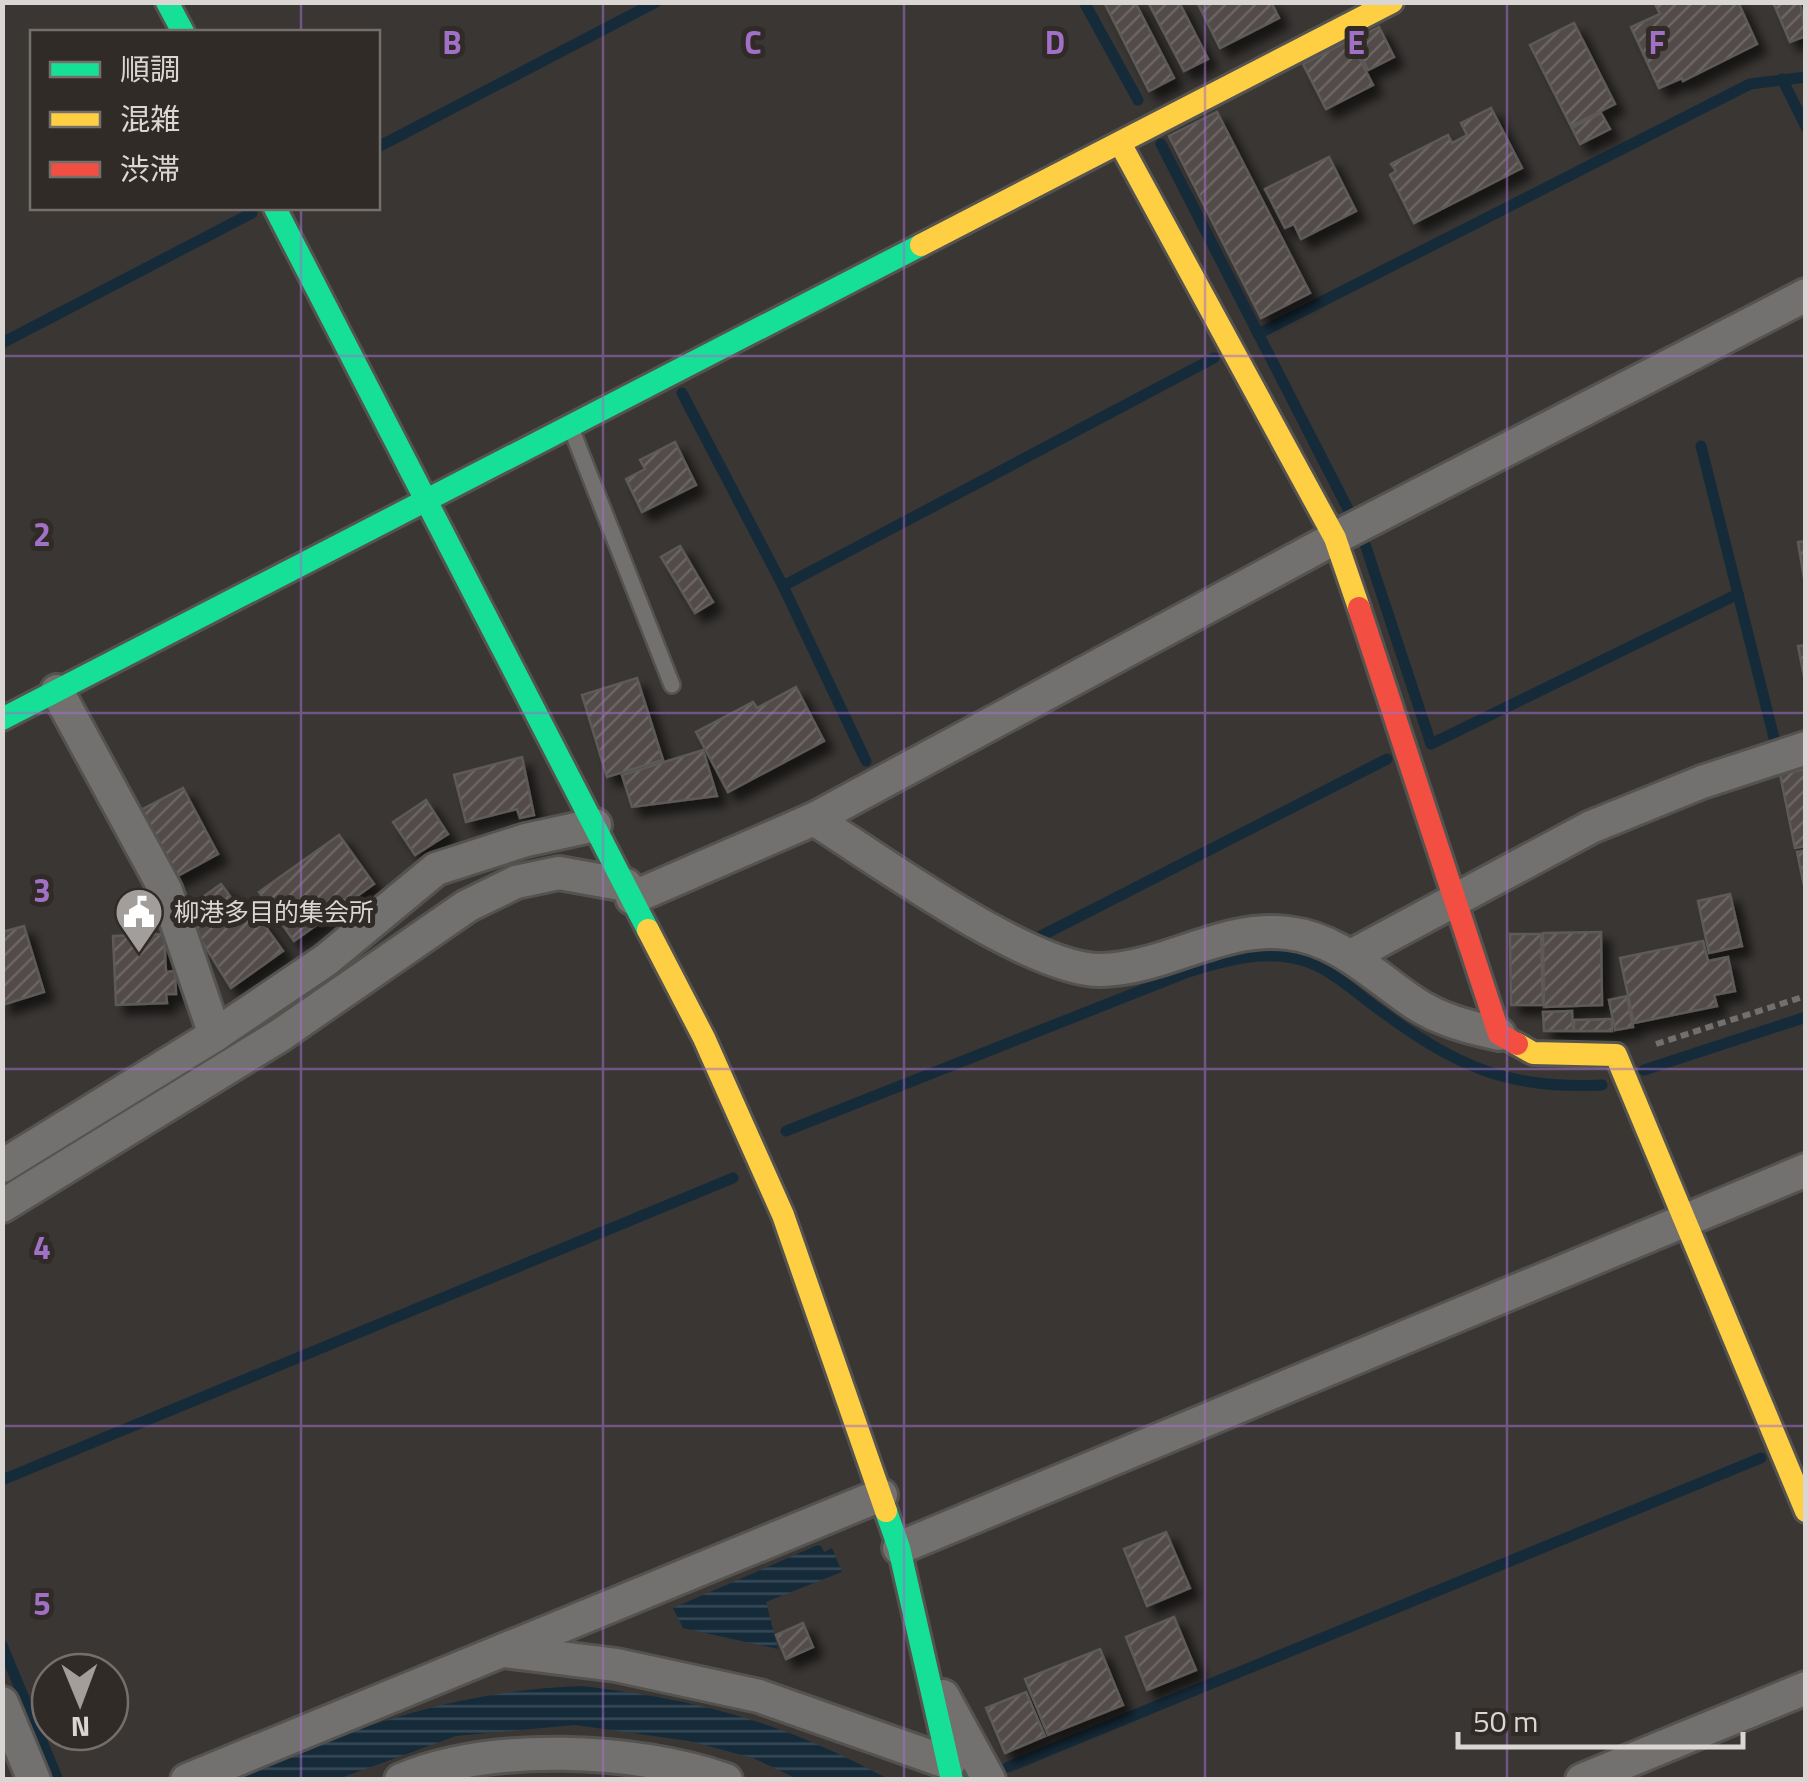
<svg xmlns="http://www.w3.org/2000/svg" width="1808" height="1782" viewBox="0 0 1808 1782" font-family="'Titillium Web','Noto Sans JP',sans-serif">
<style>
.water{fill:url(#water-rules)}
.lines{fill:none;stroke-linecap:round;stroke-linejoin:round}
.stream{stroke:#162b3a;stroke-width:11}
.building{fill:url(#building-hatch);stroke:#5d5a58;stroke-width:2.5;filter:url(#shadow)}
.lane-casing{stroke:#555350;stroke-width:20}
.street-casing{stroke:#555350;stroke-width:38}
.fast-casing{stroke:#555350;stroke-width:28}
.slow-casing{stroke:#555350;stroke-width:28}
.jam-casing{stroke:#555350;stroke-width:28}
.path{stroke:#72706e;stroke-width:6;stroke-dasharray:8 5;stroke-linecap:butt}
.lane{stroke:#73716f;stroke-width:15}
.street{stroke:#73716f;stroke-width:32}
.fast{stroke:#16e098;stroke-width:22}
.slow{stroke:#ffcf43;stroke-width:22}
.jam{stroke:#f24e42;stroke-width:22}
.grid{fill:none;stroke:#a170c7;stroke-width:2.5;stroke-opacity:0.55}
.labels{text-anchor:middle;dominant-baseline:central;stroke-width:10;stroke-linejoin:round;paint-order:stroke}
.poi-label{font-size:25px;fill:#dad6d3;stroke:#312b27;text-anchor:start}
.grid-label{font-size:32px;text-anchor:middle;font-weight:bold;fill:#a170c7;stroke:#312b27;stroke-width:10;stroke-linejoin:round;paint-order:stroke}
</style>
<defs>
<pattern id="water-rules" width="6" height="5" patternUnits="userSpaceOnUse" patternTransform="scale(2.5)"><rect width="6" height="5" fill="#162b3a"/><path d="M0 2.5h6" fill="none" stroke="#374956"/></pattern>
<pattern id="building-hatch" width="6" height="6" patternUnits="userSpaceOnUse" patternTransform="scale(2.5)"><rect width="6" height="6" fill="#524c48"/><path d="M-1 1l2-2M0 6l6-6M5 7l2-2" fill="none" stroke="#6a6562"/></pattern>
<filter id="shadow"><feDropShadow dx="9" dy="9" stdDeviation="5" flood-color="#0009"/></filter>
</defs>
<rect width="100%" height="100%" fill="#393634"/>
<g class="water">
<path d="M 820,1544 L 824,1552 L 832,1548 L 842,1572 L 766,1602 L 778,1649 L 683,1628 L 673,1608 Z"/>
<path d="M 582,1686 C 700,1700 783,1722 888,1779 L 797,1779 L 753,1758 L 689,1741 L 575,1725 L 456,1736 L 338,1779 L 224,1780 C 348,1731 447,1691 582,1686 Z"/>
</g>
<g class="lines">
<g class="stream">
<path d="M 1084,2 L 1138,100"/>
<path d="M 1782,79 L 1806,127"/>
<path d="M 1161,144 L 1349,511"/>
<path d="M 378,147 L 656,2"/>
<path d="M 1258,334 L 1750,84 L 1806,77"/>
<path d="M 2,343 L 252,213"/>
<path d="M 682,393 L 783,586 L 866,761"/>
<path d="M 1701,446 L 1776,746"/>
<path d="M 1364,541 L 1431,744 L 1738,594"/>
<path d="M 783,586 L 1214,358"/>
<path d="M 1037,938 L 1387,759"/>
<path d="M 1644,1070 L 1806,1017"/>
<path d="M 786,1131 L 1188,972 C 1222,962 1256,951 1293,958 C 1325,963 1352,990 1377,1008 C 1454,1065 1506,1090 1602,1085"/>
<path d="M 2,1480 L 733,1178"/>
<path d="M 2,1645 L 58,1780"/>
<path d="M 1008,1767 L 1761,1458"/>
</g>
</g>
<g class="building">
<path d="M 1104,2 L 1135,2 L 1174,78 L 1149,91 Z"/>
<path d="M 1148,2 L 1179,2 L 1208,59 L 1184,71 Z"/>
<path d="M 1197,2 L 1271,2 L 1279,18 L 1220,48 Z"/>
<path d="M 1654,2 L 1738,2 L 1757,44 L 1683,81 L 1682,78 L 1659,88 L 1631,27 L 1660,14 Z"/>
<path d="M 1773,2 L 1800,2 L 1806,36 L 1790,42 Z"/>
<path d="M 1574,23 L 1615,104 L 1571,126 L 1530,45 Z"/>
<path d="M 1379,27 L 1394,57 L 1368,70 L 1353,40 Z"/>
<path d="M 1350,40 L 1373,85 L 1326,109 L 1303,64 Z"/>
<path d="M 1491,108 L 1522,168 L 1414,223 L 1390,175 L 1396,171 L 1391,164 L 1448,135 L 1452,143 L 1467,135 L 1461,123 Z"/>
<path d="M 1217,112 L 1310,293 L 1261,318 L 1169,136 Z"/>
<path d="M 1601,113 L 1610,129 L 1580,144 L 1572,128 Z"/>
<path d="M 1329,157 L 1356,211 L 1301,239 L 1294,224 L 1285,228 L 1265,189 Z"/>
<path d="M 675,442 L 696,485 L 642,512 L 626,479 L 645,469 L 640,460 Z"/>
<path d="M 1806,541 L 1806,584 L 1805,584 L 1798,542 Z"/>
<path d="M 680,546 L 713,602 L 695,613 L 661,557 Z"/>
<path d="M 1806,645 L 1806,686 L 1798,646 Z"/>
<path d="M 637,678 L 663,760 L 607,777 L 582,695 Z"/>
<path d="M 796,687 L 824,741 L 728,792 L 696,732 L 753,702 L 757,708 Z"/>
<path d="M 703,750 L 717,796 L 632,807 L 622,775 Z"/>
<path d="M 522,757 L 534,815 L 520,818 L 517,809 L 466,822 L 454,775 Z"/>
<path d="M 1806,769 L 1806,846 L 1795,848 L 1780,774 Z"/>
<path d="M 183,788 L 218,854 L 172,879 L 137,812 Z"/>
<path d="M 426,800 L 448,834 L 415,855 L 393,822 Z"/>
<path d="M 339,835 L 374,884 L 294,941 L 259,892 Z"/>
<path d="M 1806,850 L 1806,895 L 1797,852 Z"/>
<path d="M 221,884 L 243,914 L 252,908 L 283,951 L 231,988 L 183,911 Z"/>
<path d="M 1730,894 L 1742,946 L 1709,953 L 1698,901 Z"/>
<path d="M 24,926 L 44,992 L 2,1005 L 2,932 Z"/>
<path d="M 1601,932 L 1602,1005 L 1544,1007 L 1543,933 Z"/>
<path d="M 164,934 L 166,972 L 175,971 L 176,994 L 166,994 L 167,1003 L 116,1005 L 113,936 Z"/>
<path d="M 1510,934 L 1541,934 L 1543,1005 L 1511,1005 Z"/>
<path d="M 1703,941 L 1708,961 L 1728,957 L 1735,991 L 1714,995 L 1717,1006 L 1634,1023 L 1620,958 Z"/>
<path d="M 1627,996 L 1633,1027 L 1615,1030 L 1609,1000 Z"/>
<path d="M 1572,1011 L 1573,1031 L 1544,1031 L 1543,1012 Z"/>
<path d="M 1612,1019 L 1612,1031 L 1574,1031 L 1574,1020 Z"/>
<path d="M 1166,1532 L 1190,1588 L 1147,1606 L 1124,1549 Z"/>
<path d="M 1174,1617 L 1196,1670 L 1147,1690 L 1126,1637 Z"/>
<path d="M 803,1623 L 813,1647 L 786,1659 L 776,1635 Z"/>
<path d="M 1100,1649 L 1123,1705 L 1048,1735 L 1025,1679 Z"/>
<path d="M 1026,1692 L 1045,1736 L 1005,1753 L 986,1708 Z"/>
</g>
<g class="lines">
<g class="lane-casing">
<path id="lane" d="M 571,428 L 672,685"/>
</g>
<g class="street-casing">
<g id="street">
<path d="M 57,691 L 166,891 L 215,1035"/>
<path d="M 814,819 C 879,860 1032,972 1102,970 C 1167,968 1222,925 1288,933 C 1339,939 1373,975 1413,1002 C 1439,1020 1469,1027 1499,1034"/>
<path d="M 632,898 L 814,819 L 1335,538 L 1806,295"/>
<path d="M 1351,956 L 1591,827 L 1702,782 L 1806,748"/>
<path d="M 2,1166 L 215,1035 L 326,960 L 436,869 L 526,840 L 595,825"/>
<path d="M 2,1206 L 279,1036 L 467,906 L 516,882 L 559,873 L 626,885"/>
<path d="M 899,1548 L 1806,1170"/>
<path d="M 504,1651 L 616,1665 L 759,1696 L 949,1763"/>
<path d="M 943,1696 L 989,1780"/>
<path d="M 2,1703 L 34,1780"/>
<path d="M 187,1780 L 881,1495"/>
<path d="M 401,1780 C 491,1742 635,1748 726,1780"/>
<path d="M 1582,1780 L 1806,1688"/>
</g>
</g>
<g class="fast-casing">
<g id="fast">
<path d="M 167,2 L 183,32"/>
<path d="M 275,208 L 648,930"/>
<path d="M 2,719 L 921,245"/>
<path d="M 886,1511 L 899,1548 L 952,1780"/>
</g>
</g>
<g class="slow-casing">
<g id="slow">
<path d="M 1121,145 L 1335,538 L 1359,608"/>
<path d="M 921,245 L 1392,2"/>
<path d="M 648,930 L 704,1038 L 783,1215 L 886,1511"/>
<path d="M 1517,1044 L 1533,1053 L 1616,1055 L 1806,1511"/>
</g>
</g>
<g class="jam-casing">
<path id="jam" d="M 1359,608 L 1499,1034 L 1517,1044"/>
</g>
<path class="path" d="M 1656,1044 L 1806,996"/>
<use href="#lane" class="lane"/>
<use href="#street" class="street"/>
<use href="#fast" class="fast"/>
<use href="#slow" class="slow"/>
<use href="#jam" class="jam"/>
</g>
<path class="grid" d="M 301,2 L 301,32M 603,2 L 603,1780M 904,2 L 904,1780M 1205,2 L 1205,1780M 1507,2 L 1507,1780M 301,208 L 301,1780M 2,356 L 1806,356M 2,713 L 1806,713M 2,1069 L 1806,1069M 2,1426 L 1806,1426"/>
<defs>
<g id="civic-pin" transform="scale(2.5)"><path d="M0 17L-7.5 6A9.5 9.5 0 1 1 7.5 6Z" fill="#a29e9b" stroke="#312b27"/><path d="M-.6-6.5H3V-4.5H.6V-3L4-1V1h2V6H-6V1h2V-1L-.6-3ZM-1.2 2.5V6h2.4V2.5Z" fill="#fff"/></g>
</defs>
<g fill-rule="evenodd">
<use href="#civic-pin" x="139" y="912"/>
</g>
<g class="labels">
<g class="poi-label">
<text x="174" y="912">柳港多目的集会所</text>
</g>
</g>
<g class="grid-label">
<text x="452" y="54">B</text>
<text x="753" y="54">C</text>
<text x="1055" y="54">D</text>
<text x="1356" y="54">E</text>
<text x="1657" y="54">F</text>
<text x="42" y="546">2</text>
<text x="42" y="902">3</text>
<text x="42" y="1259">4</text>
<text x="42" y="1615">5</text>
</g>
<rect width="1808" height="1782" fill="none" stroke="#dad6d3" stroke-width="10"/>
<rect x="30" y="30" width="350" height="180" fill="#312b27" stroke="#756f6c" stroke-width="2.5"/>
<rect x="50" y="62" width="50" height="15" fill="#16e098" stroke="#756f6c" stroke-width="2.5"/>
<text x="120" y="80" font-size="30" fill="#dad6d3">順調</text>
<rect x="50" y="112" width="50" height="15" fill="#ffcf43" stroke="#756f6c" stroke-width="2.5"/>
<text x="120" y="130" font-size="30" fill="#dad6d3">混雑</text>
<rect x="50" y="162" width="50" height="15" fill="#f24e42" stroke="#756f6c" stroke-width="2.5"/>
<text x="120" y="180" font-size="30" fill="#dad6d3">渋滞</text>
<g transform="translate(80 1702) rotate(179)"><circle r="48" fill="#312b27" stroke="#756f6c" stroke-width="2.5"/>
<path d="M0-8L18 38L0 25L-18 38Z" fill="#a29e9b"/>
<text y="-15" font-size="28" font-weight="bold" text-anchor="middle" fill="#dad6d3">N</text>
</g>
<path d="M1458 1732v15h285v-15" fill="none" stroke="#dad6d3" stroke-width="5"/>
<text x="1473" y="1732" font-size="30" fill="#dad6d3" stroke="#312b27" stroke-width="8" paint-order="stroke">50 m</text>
</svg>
